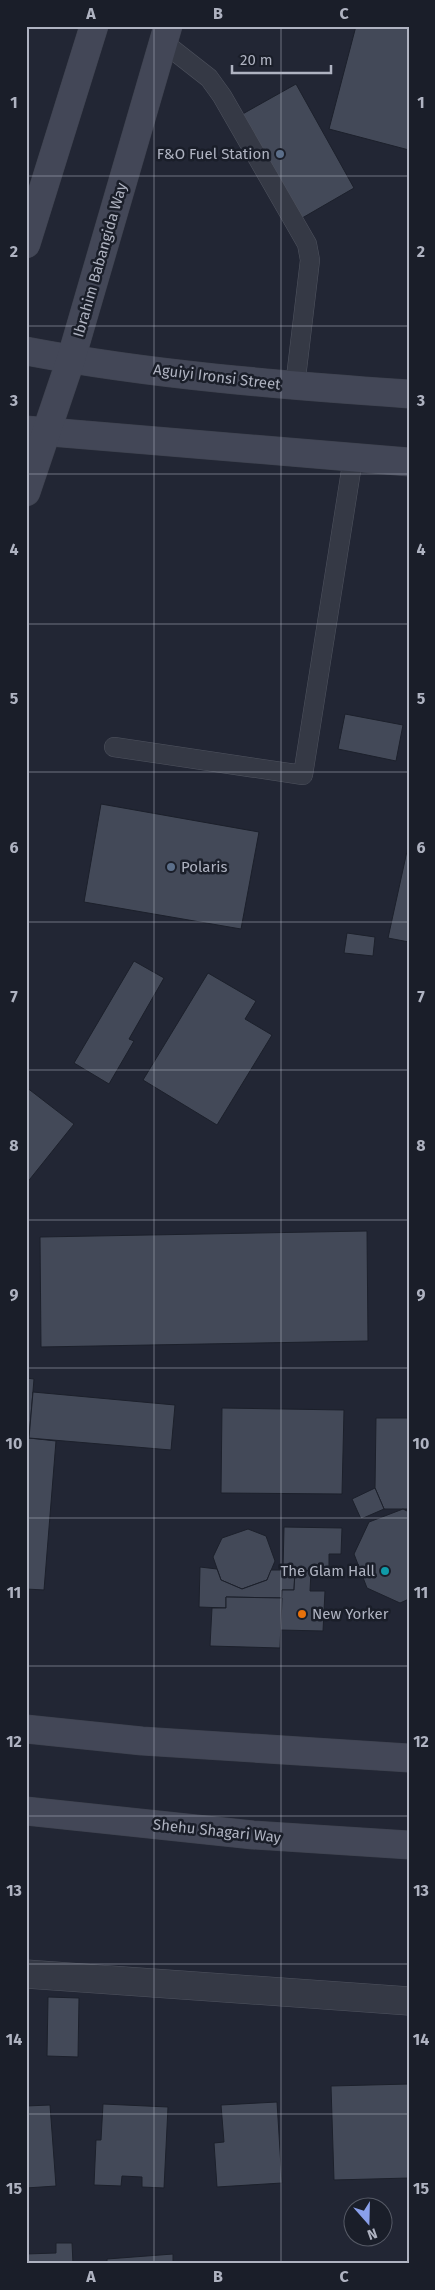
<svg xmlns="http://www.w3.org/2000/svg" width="435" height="2290" viewBox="0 0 435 2290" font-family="'Fira Sans',sans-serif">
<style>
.building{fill:#434958;stroke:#1c202b}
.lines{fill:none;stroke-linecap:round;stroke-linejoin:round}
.lane-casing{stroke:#4f535f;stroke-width:20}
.street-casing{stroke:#4f535f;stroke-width:29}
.secondary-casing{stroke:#3e424e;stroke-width:29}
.lane{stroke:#353945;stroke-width:19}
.street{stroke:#353945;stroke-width:28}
.secondary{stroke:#434757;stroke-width:28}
.grid{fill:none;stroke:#afb3c1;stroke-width:1;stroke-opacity:0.55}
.service-dot{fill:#5c6f8a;stroke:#1a1e29;stroke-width:2}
.culture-dot{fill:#0f9aa8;stroke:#1a1e29;stroke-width:2}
.food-dot{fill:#e8710a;stroke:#1a1e29;stroke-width:2}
.labels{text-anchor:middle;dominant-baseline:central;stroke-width:5;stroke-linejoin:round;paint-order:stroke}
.poi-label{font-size:15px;fill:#afb3c1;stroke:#1a1e29;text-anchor:end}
.street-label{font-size:15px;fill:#afb3c1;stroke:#1a1e29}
.neatline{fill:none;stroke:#afb3c1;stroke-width:2}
.grid-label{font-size:16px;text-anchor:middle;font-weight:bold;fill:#afb3c1}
</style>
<rect width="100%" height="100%" fill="#222634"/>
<g class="building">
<path d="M 356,26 L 409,26 L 409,150 L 329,129 Z"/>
<path d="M 296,84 L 354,188 L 297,221 L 239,116 Z"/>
<path d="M 345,714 L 403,725 L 396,761 L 338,749 Z"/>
<path d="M 101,804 L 259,832 L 241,929 L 84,902 Z"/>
<path d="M 409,842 L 409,942 L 388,938 Z"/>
<path d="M 347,933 L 375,937 L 373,956 L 344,953 Z"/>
<path d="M 134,961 L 164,978 L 129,1039 L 134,1041 L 109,1084 L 74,1063 Z"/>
<path d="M 208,973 L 256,1001 L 245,1019 L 272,1035 L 217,1125 L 143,1080 Z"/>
<path d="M 26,1087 L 74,1124 L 26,1184 Z"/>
<path d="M 367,1231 L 368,1341 L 41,1347 L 40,1237 Z"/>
<path d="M 26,1378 L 34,1379 L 29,1438 L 56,1441 L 44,1590 L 26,1589 Z"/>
<path d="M 33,1392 L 175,1405 L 171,1450 L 29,1438 Z"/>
<path d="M 222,1408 L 344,1410 L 342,1494 L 221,1493 Z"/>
<path d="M 376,1418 L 409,1418 L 409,1509 L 384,1509 L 375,1488 Z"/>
<path d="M 375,1488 L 384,1509 L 361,1519 L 352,1499 Z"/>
<path d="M 403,1509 L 409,1512 L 409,1599 L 400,1603 L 367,1588 L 354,1554 L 369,1522 Z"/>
<path d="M 284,1527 L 342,1528 L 341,1554 L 329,1554 L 329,1571 L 283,1570 Z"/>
<path d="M 248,1529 L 266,1536 L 275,1561 L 267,1580 L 242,1589 L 221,1580 L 213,1557 L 222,1538 Z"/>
<path d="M 200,1567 L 217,1569 L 221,1580 L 242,1589 L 267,1580 L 271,1570 L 295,1570 L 294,1590 L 282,1590 L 282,1598 L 226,1597 L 226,1608 L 199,1607 Z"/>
<path d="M 295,1570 L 311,1571 L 310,1591 L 325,1591 L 323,1631 L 280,1630 L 282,1590 L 294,1590 Z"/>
<path d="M 226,1597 L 282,1598 L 280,1648 L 210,1646 L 212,1608 L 226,1608 Z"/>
<path d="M 48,1997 L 79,1998 L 78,2057 L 47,2056 Z"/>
<path d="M 409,2084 L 409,2178 L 334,2180 L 331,2086 Z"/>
<path d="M 277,2102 L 282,2183 L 217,2187 L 214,2143 L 224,2142 L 221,2105 Z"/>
<path d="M 103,2104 L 168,2107 L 164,2188 L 142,2187 L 142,2177 L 122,2176 L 121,2186 L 94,2185 L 96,2140 L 101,2140 Z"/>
<path d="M 50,2105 L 56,2186 L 26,2188 L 26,2106 Z"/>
<path d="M 56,2243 L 72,2243 L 73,2264 L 26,2264 L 26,2254 L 56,2253 Z"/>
<path d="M 173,2254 L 173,2264 L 107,2264 L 107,2259 Z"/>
</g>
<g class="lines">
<g class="lane-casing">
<g id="lane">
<path d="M 163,42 L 209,78 L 222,96 L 307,244 L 310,260 L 295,386"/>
<path d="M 114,747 L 303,775 L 353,458"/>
</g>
</g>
<g class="street-casing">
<path id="street" d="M 26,1974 L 409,2001"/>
</g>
<g class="secondary-casing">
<g id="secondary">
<path d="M 26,244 L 94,26"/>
<path d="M 26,351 C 152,375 281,385 409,394"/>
<path d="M 26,430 L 409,462"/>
<path d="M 26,492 L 71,359 L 168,26"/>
<path d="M 26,1729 L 142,1741 L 409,1758"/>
<path d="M 26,1811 L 253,1835 L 409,1845"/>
</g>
</g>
<use href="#lane" class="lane"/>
<use href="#street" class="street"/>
<use href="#secondary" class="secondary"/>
</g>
<path class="grid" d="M 154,26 L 154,2264M 281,26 L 281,2264M 26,176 L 409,176M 26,326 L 409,326M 26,474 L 409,474M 26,624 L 409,624M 26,772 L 409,772M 26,922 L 409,922M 26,1070 L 409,1070M 26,1220 L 409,1220M 26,1368 L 409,1368M 26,1518 L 409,1518M 26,1666 L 409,1666M 26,1816 L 409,1816M 26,1964 L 409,1964M 26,2114 L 409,2114"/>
<g class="service-dot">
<circle cx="280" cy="154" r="5"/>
<circle cx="171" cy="867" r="5"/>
</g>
<circle class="culture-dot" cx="385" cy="1571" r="5"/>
<circle class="food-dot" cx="302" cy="1614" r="5"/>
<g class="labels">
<g class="poi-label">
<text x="270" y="154">F&amp;O Fuel Station</text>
<text x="181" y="867" text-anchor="start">Polaris</text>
<text x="375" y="1571">The Glam Hall</text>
<text x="312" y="1614" text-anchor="start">New Yorker</text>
</g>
<g class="street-label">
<text transform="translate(100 260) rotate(-74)">Ibrahim Babangida Way</text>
<text transform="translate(217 377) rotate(7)">Aguiyi Ironsi Street</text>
<text transform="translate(217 1831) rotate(6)">Shehu Shagari Way</text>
</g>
</g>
<rect width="435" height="2290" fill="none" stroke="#1a1e29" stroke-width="55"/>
<g transform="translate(368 2222) rotate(160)"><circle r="24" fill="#1a1e29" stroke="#565a66"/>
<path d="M0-4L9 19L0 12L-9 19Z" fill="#8aa0eb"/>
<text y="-8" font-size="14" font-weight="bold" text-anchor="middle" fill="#afb3c1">N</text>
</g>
<path d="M232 65v8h99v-8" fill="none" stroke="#afb3c1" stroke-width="2.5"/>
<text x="240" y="65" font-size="15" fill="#afb3c1" stroke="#1a1e29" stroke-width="4" paint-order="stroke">20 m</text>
<rect x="28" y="28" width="380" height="2234" class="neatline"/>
<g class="grid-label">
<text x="91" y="19">A</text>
<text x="218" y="19">B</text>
<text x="344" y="19">C</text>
<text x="14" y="108">1</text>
<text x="421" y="108">1</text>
<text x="14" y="257">2</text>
<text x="421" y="257">2</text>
<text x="14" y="406">3</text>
<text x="421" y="406">3</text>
<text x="14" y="555">4</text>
<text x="421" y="555">4</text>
<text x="14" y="704">5</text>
<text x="421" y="704">5</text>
<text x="14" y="853">6</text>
<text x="421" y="853">6</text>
<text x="14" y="1002">7</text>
<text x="421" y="1002">7</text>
<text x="14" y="1151">8</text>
<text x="421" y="1151">8</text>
<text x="14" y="1300">9</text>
<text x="421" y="1300">9</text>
<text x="14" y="1449">10</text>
<text x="421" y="1449">10</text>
<text x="14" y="1598">11</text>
<text x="421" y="1598">11</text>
<text x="14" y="1747">12</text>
<text x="421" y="1747">12</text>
<text x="14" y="1896">13</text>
<text x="421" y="1896">13</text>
<text x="14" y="2045">14</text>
<text x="421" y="2045">14</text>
<text x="14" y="2194">15</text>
<text x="421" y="2194">15</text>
<text x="91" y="2282">A</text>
<text x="218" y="2282">B</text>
<text x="344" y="2282">C</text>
</g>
</svg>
